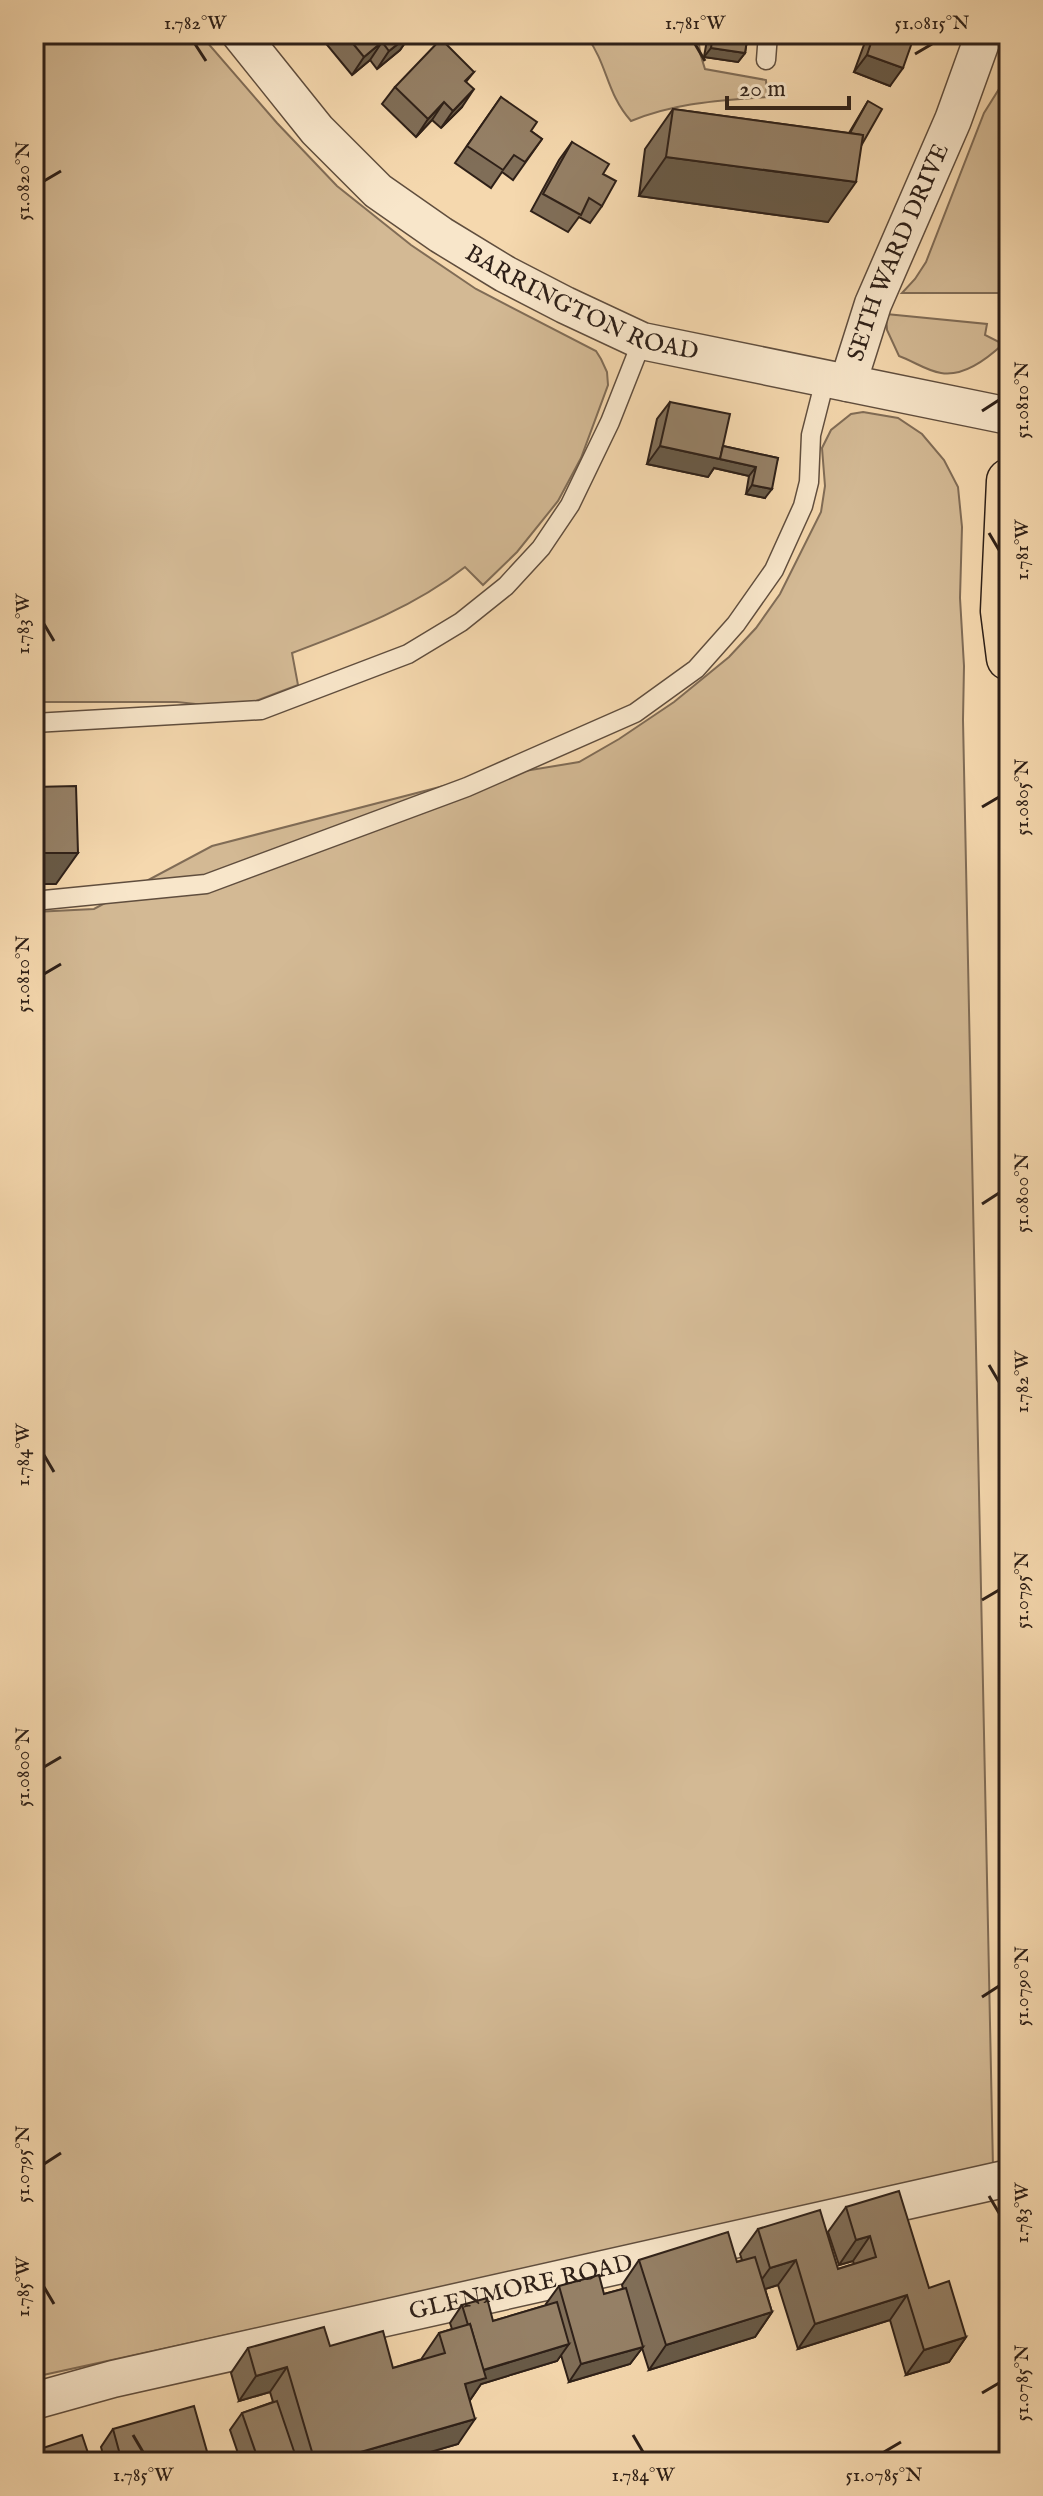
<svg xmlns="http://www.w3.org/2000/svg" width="1043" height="2496" viewBox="0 0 1043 2496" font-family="'IM FELL English',serif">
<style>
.green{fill:#d3b994;stroke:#806c56;stroke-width:2}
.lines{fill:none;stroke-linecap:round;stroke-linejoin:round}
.lane-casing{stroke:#604e3e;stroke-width:21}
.street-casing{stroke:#604e3e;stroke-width:39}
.highway-casing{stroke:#2e2018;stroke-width:47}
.lane{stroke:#f8e6ca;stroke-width:18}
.street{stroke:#f8e6ca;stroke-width:36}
.highway{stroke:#f5d8ae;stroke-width:44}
.wall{fill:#806e58;stroke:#2e2018;stroke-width:2}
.shaded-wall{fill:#685a47;stroke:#2e2018;stroke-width:2}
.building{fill:#958066;stroke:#2e2018;stroke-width:2}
.ticks{fill:none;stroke:#2e2018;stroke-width:3}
.labels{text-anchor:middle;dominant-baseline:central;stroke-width:6;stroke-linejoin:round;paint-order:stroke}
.street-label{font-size:24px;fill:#2e2018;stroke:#f8e6ca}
.neatline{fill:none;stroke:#2e2018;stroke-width:3}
.ticks-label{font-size:20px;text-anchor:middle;fill:#2e2018}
</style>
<rect width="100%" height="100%" fill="#f5d8ae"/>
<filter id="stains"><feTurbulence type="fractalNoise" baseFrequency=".0025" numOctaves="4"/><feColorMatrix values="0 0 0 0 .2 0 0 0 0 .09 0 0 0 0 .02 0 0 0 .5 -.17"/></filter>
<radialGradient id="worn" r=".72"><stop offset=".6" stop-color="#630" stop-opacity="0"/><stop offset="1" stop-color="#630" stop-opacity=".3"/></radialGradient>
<g class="green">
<path d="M 34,34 L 200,34 L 277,123 L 337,186 L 411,245 L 476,289 L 596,351 L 601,359 L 607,372 L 608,385 L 581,458 L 558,501 L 517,552 L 483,585 L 465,567 C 413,608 353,630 292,653 L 298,685 L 256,701 L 214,706 L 177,702 L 34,702 Z"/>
<path d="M 523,34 L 698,34 L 700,53 L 705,69 L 766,80 L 767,97 C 718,101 678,102 631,121 C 606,93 608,65 587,37 L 538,44 Z"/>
<path d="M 1009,73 L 1009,282 L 1004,281 L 999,293 L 902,293 L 915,279 L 926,262 L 984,113 Z"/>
<path d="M 886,314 L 987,324 L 985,335 L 1003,344 C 987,359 964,377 941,373 C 927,371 913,361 899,356 L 887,330 Z"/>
<path d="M 863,412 L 898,418 L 922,434 L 944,460 L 958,487 L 962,527 L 960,598 L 964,666 L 963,720 L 993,2168 L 34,2377 L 34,912 L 94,909 L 212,846 L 459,782 L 579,762 L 619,739 L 674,702 L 729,657 L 756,628 L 780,594 L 821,512 L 825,486 L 822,448 L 831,430 L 851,414 Z"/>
</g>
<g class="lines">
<g class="lane-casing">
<g id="lane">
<path d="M 766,60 L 768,34"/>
<path d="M 34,723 L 261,710 L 408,654 L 461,622 L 506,586 L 541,548 L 570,505 L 610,422 L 642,341"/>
<path d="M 34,901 L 206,884 L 467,787 L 635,713 L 696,669 L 736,624 L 774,570 L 803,506 L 809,482 L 811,435 L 825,380"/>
</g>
</g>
<g class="street-casing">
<g id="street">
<path id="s1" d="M 240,34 L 317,130 L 378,191 L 441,235 L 505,274 L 565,305 L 642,341 L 1009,416"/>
<path id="s2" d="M 848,383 L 873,304 L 953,120 L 984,34"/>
<path id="s3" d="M 34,2401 L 113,2379 L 1009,2178"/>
</g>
</g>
<g class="highway-casing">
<path id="highway" d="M 1009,481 L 1003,611 L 1009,658"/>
</g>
<use href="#lane" class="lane"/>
<use href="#street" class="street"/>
<use href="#highway" class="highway"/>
</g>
<g class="wall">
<path d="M 327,34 L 411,34 L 400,50 L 377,69 L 370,60 L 352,75 L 323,40 Z"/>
<path d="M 708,34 L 748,34 L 745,53 L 738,62 L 704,57 Z"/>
<path d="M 868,34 L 915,34 L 890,86 L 854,72 Z"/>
<path d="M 474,72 L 466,82 L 462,107 L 441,128 L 432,120 L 416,137 L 382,104 L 395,87 Z"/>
<path d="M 501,97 L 531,131 L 542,139 L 513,180 L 502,172 L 491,188 L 455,163 Z"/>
<path d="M 868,101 L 828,222 L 639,196 L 645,149 L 673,109 L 849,133 Z"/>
<path d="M 572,142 L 603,174 L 602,206 L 590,223 L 579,217 L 568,232 L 531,211 L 559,160 Z"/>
<path d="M 670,402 L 723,446 L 778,458 L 765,498 L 746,494 L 749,476 L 714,468 L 708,477 L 647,464 L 657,419 Z"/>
<path d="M 846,2207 L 929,2288 L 966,2337 L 949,2362 L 906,2375 L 890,2320 L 798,2349 L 778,2285 L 765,2289 L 772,2312 L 755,2337 L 649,2370 L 642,2348 L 630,2364 L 569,2382 L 561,2355 L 557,2361 L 481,2384 L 470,2400 L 458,2444 L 396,2462 L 241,2462 L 230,2430 L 242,2413 L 273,2402 L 270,2392 L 239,2401 L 231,2373 L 248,2348 L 330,2346 L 393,2368 L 422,2359 L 422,2358 L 439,2333 L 452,2329 L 450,2323 L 462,2305 L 493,2321 L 547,2305 L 546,2304 L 559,2286 L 604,2294 L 623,2289 L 622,2285 L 639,2260 L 737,2262 L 742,2260 L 740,2254 L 758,2229 L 838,2269 L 854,2264 L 853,2261 L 839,2265 L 828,2232 Z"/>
<path d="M 113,2429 L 210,2462 L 105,2462 L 101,2447 Z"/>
</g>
<g class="shaded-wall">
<path d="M 411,34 L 400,50 L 377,69 L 389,51 Z"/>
<path d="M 382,42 L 370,60 L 352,75 L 364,57 Z"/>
<path d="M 711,48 L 745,53 L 738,62 L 704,57 Z"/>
<path d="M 867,55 L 903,68 L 890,86 L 854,72 Z"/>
<path d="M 474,89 L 462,107 L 441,128 L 453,111 Z"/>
<path d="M 444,102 L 432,120 L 416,137 L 428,119 Z"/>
<path d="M 666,157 L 856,182 L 828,222 L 639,196 Z"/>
<path d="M 660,446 L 756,467 L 749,476 L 714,468 L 708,477 L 647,464 Z"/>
<path d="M 752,485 L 772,489 L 765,498 L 746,494 Z"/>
<path d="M 34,853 L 78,853 L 56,884 L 34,884 Z"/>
<path d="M 870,2236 L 853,2261 L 839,2265 L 856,2240 Z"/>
<path d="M 796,2260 L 778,2285 L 752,2293 L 770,2268 Z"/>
<path d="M 907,2295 L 890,2320 L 798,2349 L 815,2324 Z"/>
<path d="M 772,2312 L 755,2337 L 649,2370 L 666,2345 Z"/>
<path d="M 966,2337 L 949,2362 L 906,2375 L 924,2350 Z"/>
<path d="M 569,2344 L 557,2361 L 481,2384 L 468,2403 L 465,2384 L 481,2371 Z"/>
<path d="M 643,2347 L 630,2364 L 569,2382 L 581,2364 Z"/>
<path d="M 287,2367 L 270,2392 L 239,2401 L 256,2376 Z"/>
<path d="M 475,2419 L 458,2444 L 396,2462 L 326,2462 Z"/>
</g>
<g class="building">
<path d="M 345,34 L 410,34 L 389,51 L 382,42 L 364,57 Z"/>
<path d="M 713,34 L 748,34 L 745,53 L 711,48 Z"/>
<path d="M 874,34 L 915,34 L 903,68 L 867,55 Z"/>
<path d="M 441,39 L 474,72 L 465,81 L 474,89 L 453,111 L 444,102 L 428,119 L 395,87 Z"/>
<path d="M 501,97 L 537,122 L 531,131 L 542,139 L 525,162 L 514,155 L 503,170 L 467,146 Z"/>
<path d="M 868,101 L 882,109 L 861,146 L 863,135 L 850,133 Z"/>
<path d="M 673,109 L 863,135 L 856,182 L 666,157 Z"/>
<path d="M 572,142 L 609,164 L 603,174 L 616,181 L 602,206 L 589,198 L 581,215 L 543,194 Z"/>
<path d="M 670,402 L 730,414 L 720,459 L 660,446 Z"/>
<path d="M 723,446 L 778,458 L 772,489 L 752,485 L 756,467 L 720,459 Z"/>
<path d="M 76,786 L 78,853 L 34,853 L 34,787 Z"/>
<path d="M 899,2191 L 929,2288 L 949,2281 L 966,2337 L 924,2350 L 907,2295 L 815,2324 L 796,2260 L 770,2268 L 758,2229 L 820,2210 L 838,2269 L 876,2257 L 870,2236 L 856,2240 L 846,2207 Z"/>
<path d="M 728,2232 L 737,2262 L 755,2257 L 772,2312 L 666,2345 L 639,2260 Z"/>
<path d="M 599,2275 L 604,2294 L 626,2288 L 643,2347 L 581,2364 L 559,2286 Z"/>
<path d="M 487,2298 L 493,2321 L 557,2302 L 569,2344 L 483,2370 L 470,2324 L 468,2325 L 462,2305 Z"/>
<path d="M 470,2324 L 486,2378 L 465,2384 L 475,2419 L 326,2462 L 315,2462 L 287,2367 L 256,2376 L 248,2348 L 324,2327 L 330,2346 L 383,2331 L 393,2368 L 445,2353 L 439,2333 Z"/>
<path d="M 277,2401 L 297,2460 L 291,2462 L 259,2462 L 242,2413 Z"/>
<path d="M 194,2406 L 210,2462 L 122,2462 L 113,2429 Z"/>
<path d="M 82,2435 L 91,2462 L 34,2462 L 34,2451 Z"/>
</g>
<path class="ticks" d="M 195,44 L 206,61M 695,44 L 705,61M 915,54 L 932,44M 44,181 L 61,171M 982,411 L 999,400M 989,533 L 999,550M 44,624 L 54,641M 982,807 L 999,797M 44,974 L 61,964M 982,1204 L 999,1193M 989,1365 L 999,1382M 44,1455 L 54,1472M 982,1600 L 999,1590M 44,1767 L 61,1757M 982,1997 L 999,1986M 44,2164 L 61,2153M 989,2196 L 999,2213M 44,2287 L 54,2304M 982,2393 L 999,2383M 133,2435 L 143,2452M 633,2435 L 643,2452M 884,2452 L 901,2442"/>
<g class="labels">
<g class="street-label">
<text stroke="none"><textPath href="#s2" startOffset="140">SETH WARD DRIVE</textPath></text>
<text stroke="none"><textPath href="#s1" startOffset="444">BARRINGTON ROAD</textPath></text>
<text stroke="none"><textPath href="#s3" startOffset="500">GLENMORE ROAD</textPath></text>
</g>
</g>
<rect width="1043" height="2496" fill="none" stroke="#f5d8ae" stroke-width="88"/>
<path d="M727 96v12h122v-12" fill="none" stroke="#2e2018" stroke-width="4"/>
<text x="739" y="96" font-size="24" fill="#2e2018" stroke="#f8e6ca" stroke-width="6" paint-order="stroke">20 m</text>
<rect x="44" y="44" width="955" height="2408" class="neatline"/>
<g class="ticks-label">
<text x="195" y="29">1.782°W</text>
<text x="695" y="29">1.781°W</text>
<text x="932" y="29">51.0815°N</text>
<text transform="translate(22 181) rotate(-90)" y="7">51.0820°N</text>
<text transform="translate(1021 400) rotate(-90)" y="7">51.0810°N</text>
<text transform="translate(1021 550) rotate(-90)" y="7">1.781°W</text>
<text transform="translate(22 624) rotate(-90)" y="7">1.783°W</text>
<text transform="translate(1021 797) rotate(-90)" y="7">51.0805°N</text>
<text transform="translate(22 974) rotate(-90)" y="7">51.0810°N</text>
<text transform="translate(1021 1193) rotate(-90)" y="7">51.0800°N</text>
<text transform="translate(1021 1382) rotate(-90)" y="7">1.782°W</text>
<text transform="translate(22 1455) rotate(-90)" y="7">1.784°W</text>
<text transform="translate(1021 1590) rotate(-90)" y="7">51.0795°N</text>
<text transform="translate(22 1767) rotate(-90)" y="7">51.0800°N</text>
<text transform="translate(1021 1986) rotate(-90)" y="7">51.0790°N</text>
<text transform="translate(22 2164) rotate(-90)" y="7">51.0795°N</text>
<text transform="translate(1021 2213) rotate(-90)" y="7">1.783°W</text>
<text transform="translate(22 2287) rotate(-90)" y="7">1.785°W</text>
<text transform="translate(1021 2383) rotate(-90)" y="7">51.0785°N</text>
<text x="143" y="2481">1.785°W</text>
<text x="643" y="2481">1.784°W</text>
<text x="884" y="2481">51.0785°N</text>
</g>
<rect width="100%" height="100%" filter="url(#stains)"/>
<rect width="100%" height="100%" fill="url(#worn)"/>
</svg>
